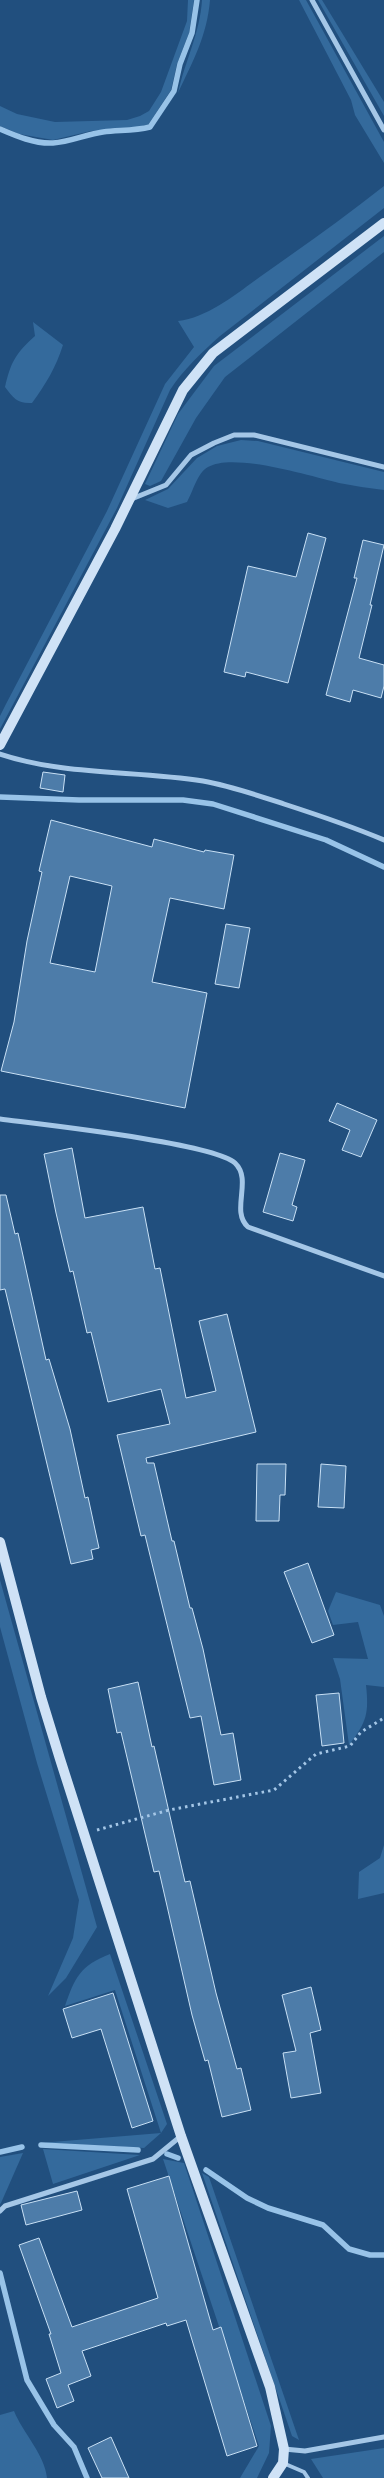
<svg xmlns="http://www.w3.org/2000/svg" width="384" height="2478" viewBox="0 0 384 2478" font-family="Figtree,sans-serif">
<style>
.green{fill:#346a9c}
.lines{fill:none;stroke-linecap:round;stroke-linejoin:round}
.stream{stroke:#98c3e8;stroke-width:5.5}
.building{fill:#4d7ca9;stroke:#c8e0f5;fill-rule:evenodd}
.path{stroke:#a5c7e7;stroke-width:3;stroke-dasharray:2.5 4;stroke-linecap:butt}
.service{stroke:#a5c7e7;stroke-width:4}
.minor{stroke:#a5c7e7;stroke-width:5}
.secondary{stroke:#cfe2f6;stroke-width:10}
</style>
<rect width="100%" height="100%" fill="#214f7e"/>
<g class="green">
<path d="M 188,0 L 194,0 L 189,33 L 177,64 L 171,90 L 148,125 L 132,128 L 91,131 L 53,140 L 19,134 L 0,126 L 0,106 L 17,114 L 55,122 L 127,120 L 140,116 L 149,111 L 161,92 L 187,21 Z"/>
<path d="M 202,0 L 210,0 C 207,36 193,61 178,93 C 185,61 200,33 202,0 Z"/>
<path d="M 299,0 L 306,0 L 384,142 L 384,163 L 355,115 L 351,100 Z"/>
<path d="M 318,0 L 322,0 L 384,102 L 384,116 Z"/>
<path d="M 384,186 L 384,208 L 220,336 C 201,353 184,369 170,390 L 117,508 L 0,729 L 0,716 L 6,704 L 107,511 L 165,384 L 194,347 L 178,321 C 210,317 238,292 264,274 C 305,245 345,217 384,186 Z"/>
<path d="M 384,236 L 384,252 L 225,377 L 196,418 L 161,481 L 150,486 L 145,484 L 178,414 L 214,366 Z"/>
<path d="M 33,322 L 63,345 C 56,367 46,384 32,403 C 18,404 13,398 5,387 C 11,362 15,354 35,336 Z"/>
<path d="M 241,440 L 258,441 L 384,472 L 384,490 C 369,488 354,486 339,483 C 310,476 233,452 208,467 C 197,473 193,492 187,502 L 168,508 L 145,500 L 168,489 L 197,458 L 217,446 Z"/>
<path d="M 0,1580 L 97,1927 L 66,1978 L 48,1996 L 73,1938 L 79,1900 L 37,1763 L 0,1627 Z"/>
<path d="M 336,1592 L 380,1605 L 384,1616 L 384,1687 L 366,1685 C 369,1713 367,1722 349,1745 L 340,1679 L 333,1658 L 368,1659 L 358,1622 L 333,1625 L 328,1611 Z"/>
<path d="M 384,1845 L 384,1893 L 358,1899 L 359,1872 L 380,1858 Z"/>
<path d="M 110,1954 L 167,2124 L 161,2133 L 144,2148 L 40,2143 L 161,2133 L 115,1990 L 65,2006 C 75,1977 80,1966 110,1954 Z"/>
<path d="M 43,2149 L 140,2155 L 53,2184 Z"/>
<path d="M 23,2153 L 1,2203 L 0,2204 L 0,2157 Z"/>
<path d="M 163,2159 L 184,2163 L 271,2426 L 269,2453 L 257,2478 L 240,2478 L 259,2446 Z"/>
<path d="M 202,2173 L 209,2177 L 299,2440 L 292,2436 Z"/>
<path d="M 14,2411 C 23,2433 45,2455 47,2478 L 0,2478 L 0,2415 Z"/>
<path d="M 384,2448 L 384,2478 L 323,2478 L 311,2459 Z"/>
</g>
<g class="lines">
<g class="stream">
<path d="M 0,129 C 16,136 35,144 53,143 C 70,142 87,134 103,132 C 119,130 134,131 150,127 L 174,91 L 180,64 L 192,33 L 197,0"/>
<path d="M 0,797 L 79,800 L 183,800 L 213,804 L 326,840 L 384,867"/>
<path d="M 41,2145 L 138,2150"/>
<path d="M 0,2152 L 22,2147"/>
<path d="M 167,2154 L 178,2158"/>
<path d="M 206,2170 L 247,2198 L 268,2208 L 323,2225 L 349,2249 L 370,2255 L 384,2255"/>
<path d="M 0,2273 L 27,2380 L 54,2425 L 74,2447 L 87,2478"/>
</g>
</g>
<g class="building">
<path d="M 308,533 L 326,538 L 288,683 L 246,672 L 245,677 L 224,672 L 248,566 L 296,577 Z"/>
<path d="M 363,540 L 384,545 L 370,605 L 372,605 L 359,658 L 384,665 L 384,686 L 381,698 L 353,690 L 350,702 L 326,695 L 357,578 L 354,578 Z"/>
<path d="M 43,772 L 65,775 L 63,792 L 40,788 Z"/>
<path d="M 51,820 L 152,847 L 154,839 L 204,852 L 205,850 L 234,855 L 224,909 L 170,898 L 152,982 L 207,993 L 185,1108 L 1,1071 L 14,1022 L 27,941 L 42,872 L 39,871 ZM 70,876 L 112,886 L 95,972 L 50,963 Z"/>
<path d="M 226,924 L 250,928 L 239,988 L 215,984 Z"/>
<path d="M 337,1103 L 377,1120 L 361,1157 L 342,1150 L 350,1130 L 329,1121 Z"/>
<path d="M 72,1148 L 85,1218 L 143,1207 L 155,1269 L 160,1268 L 186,1398 L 216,1391 L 199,1321 L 227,1314 L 256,1432 L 146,1458 L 147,1463 L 154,1463 L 172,1541 L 174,1541 L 190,1608 L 192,1608 L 203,1649 L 221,1735 L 233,1733 L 241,1780 L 214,1785 L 201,1716 L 190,1718 L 145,1535 L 141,1536 L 117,1435 L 170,1424 L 161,1389 L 108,1402 L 91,1332 L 87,1333 L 73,1271 L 70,1272 L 56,1213 L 44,1154 Z"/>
<path d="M 280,1153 L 305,1160 L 292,1205 L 297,1207 L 293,1221 L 263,1212 Z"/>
<path d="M 0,1195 L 6,1195 L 15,1234 L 18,1233 L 46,1360 L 49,1359 L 70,1429 L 85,1498 L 88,1497 L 99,1548 L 91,1550 L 93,1559 L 71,1564 L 5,1289 L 0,1290 Z"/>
<path d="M 257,1464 L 286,1464 L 285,1495 L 280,1495 L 279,1521 L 256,1521 Z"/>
<path d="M 321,1464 L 346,1466 L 344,1508 L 318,1507 Z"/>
<path d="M 308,1563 L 334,1635 L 312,1643 L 284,1572 Z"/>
<path d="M 138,1682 L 152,1747 L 154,1746 L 185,1882 L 190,1881 L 216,1993 L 237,2069 L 241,2068 L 251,2110 L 222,2117 L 208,2060 L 205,2061 L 192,2015 L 159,1871 L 154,1872 L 121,1732 L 117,1733 L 108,1689 Z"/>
<path d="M 339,1693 L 344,1743 L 322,1746 L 316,1695 Z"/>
<path d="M 311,1987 L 321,2030 L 310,2033 L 321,2093 L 291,2098 L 283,2053 L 296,2051 L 282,1995 Z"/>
<path d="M 113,1993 L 153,2121 L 132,2128 L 101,2029 L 72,2038 L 63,2009 Z"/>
<path d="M 169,2176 L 213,2330 L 221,2327 L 257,2446 L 227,2456 L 186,2320 L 167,2326 L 166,2323 L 82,2351 L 91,2376 L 68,2385 L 74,2401 L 57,2408 L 46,2379 L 61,2373 L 49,2334 L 51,2334 L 19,2245 L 39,2238 L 72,2327 L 158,2298 L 127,2189 Z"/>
<path d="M 77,2191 L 82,2210 L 26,2225 L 21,2205 Z"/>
<path d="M 111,2437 L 129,2478 L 102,2478 L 88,2448 Z"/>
</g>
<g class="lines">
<path class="path" d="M 97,1830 L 169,1810 L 274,1790 L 316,1754 L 350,1746 L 361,1732 L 384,1718"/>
<path class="service" d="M 283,2463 L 304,2472 L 308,2478"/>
<g class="minor">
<path d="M 312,0 L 384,130"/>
<path d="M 129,500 L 166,485 L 191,455 L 214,443 L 234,435 L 254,435 L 384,467"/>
<path d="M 0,754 C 66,776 135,770 203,781 C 231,786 257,795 284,804 C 318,815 351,826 384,840"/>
<path d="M 0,1119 C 38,1124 214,1143 235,1163 C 253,1180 230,1211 248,1227 L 384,1276"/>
<path d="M 0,2211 L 5,2206 L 153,2159 L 181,2136"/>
<path d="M 284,2449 L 305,2451 L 384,2437"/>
</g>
<g class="secondary">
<path d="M 0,745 L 115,529 L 183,390 L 213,353 L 384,223"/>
<path d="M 0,1542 L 41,1697 L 60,1759 L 181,2136 L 270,2387 L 284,2449 L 283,2463 L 273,2478"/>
</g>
</g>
</svg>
